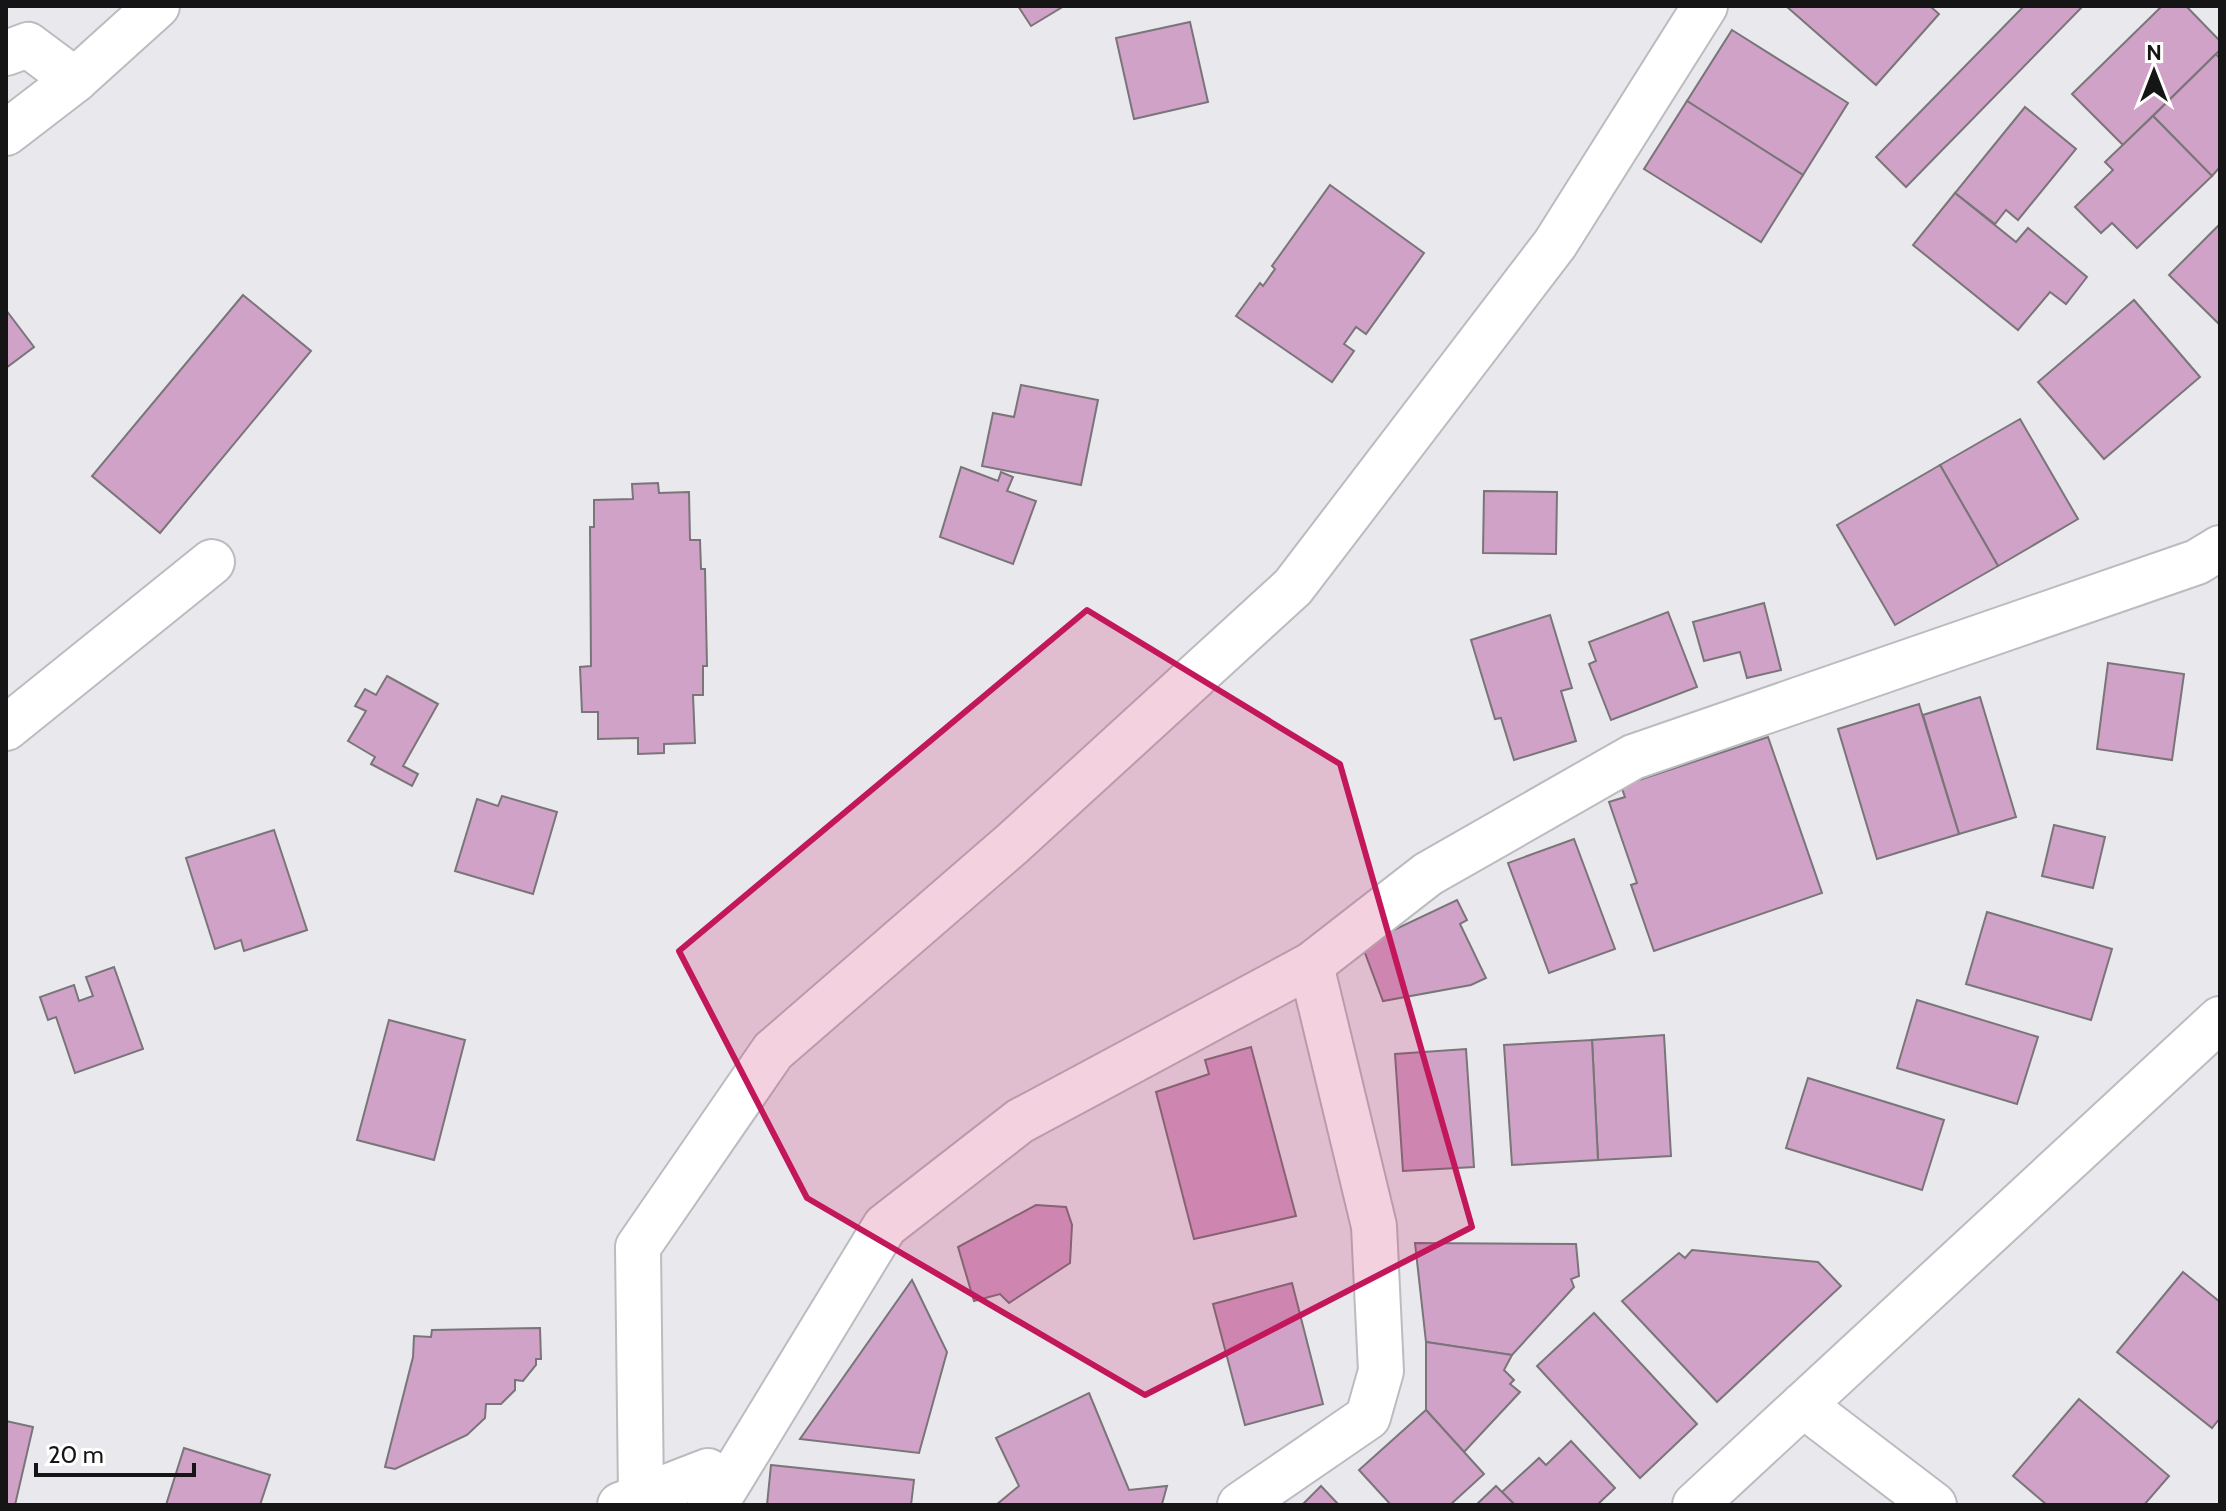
<svg xmlns="http://www.w3.org/2000/svg" width="2226" height="1511" viewBox="0 0 2226 1511" font-family="Cabin,sans-serif">
<style>
.building{fill:#d1a2c7;stroke:#797578;stroke-width:2}
.lines{fill:none;stroke-linecap:round;stroke-linejoin:round}
.minor-casing{stroke:#bbbbc0;stroke-width:48}
.minor{stroke:#fff;stroke-width:44}
.marked{fill:#c2185b;fill-opacity:0.2;stroke:#c2185b;stroke-width:6;stroke-linejoin:round}
</style>
<rect width="100%" height="100%" fill="#e9e8ed"/>
<g class="building">
<path d="M 1018,6 L 1064,6 L 1031,26 Z"/>
<path d="M 1786,6 L 1930,6 L 1939,14 L 1876,85 Z"/>
<path d="M 2024,6 L 2083,6 L 1906,187 L 1876,157 Z"/>
<path d="M 2162,6 L 2186,6 L 2220,41 L 2220,50 L 2123,145 L 2072,94 Z"/>
<path d="M 1190,22 L 1208,102 L 1134,119 L 1116,38 Z"/>
<path d="M 1732,30 L 1848,103 L 1803,175 L 1687,101 Z"/>
<path d="M 2216,54 L 2220,59 L 2220,167 L 2212,176 L 2153,116 Z"/>
<path d="M 1687,101 L 1803,175 L 1761,242 L 1644,169 Z"/>
<path d="M 2025,107 L 2076,149 L 2018,220 L 2006,210 L 1995,224 L 1955,193 Z"/>
<path d="M 2153,116 L 2212,176 L 2137,248 L 2112,223 L 2101,233 L 2075,207 L 2113,170 L 2105,162 Z"/>
<path d="M 1330,185 L 1424,253 L 1366,334 L 1356,327 L 1344,344 L 1354,351 L 1332,382 L 1236,316 L 1260,283 L 1263,286 L 1275,269 L 1272,266 Z"/>
<path d="M 1955,193 L 2016,242 L 2028,228 L 2087,277 L 2066,304 L 2050,292 L 2018,330 L 1913,245 Z"/>
<path d="M 2220,224 L 2220,325 L 2169,275 Z"/>
<path d="M 243,295 L 311,351 L 160,533 L 92,476 Z"/>
<path d="M 2134,300 L 2200,377 L 2104,459 L 2038,382 Z"/>
<path d="M 6,310 L 34,347 L 6,368 Z"/>
<path d="M 1021,385 L 1098,400 L 1081,485 L 982,466 L 993,413 L 1014,417 Z"/>
<path d="M 2020,419 L 2078,519 L 1998,566 L 1940,465 Z"/>
<path d="M 1940,465 L 1998,566 L 1895,625 L 1837,525 Z"/>
<path d="M 961,467 L 998,481 L 1001,472 L 1013,477 L 1007,491 L 1036,501 L 1013,564 L 940,537 Z"/>
<path d="M 658,483 L 659,493 L 689,492 L 690,540 L 700,540 L 701,569 L 705,569 L 707,666 L 703,666 L 703,695 L 693,695 L 695,743 L 664,744 L 664,753 L 638,754 L 638,738 L 598,739 L 598,712 L 582,712 L 580,667 L 591,666 L 590,527 L 594,527 L 594,500 L 633,499 L 632,484 Z"/>
<path d="M 1484,491 L 1557,492 L 1556,554 L 1483,553 Z"/>
<path d="M 1764,603 L 1781,670 L 1747,678 L 1740,652 L 1704,661 L 1693,622 Z"/>
<path d="M 1668,612 L 1697,687 L 1611,720 L 1589,664 L 1596,661 L 1589,642 Z"/>
<path d="M 1550,615 L 1572,688 L 1561,691 L 1576,741 L 1514,760 L 1501,718 L 1495,719 L 1471,640 Z"/>
<path d="M 2108,663 L 2184,674 L 2172,760 L 2097,749 Z"/>
<path d="M 387,676 L 438,704 L 403,766 L 418,774 L 412,786 L 371,764 L 375,757 L 348,741 L 366,711 L 355,706 L 365,689 L 376,695 Z"/>
<path d="M 1980,697 L 2016,817 L 1959,834 L 1923,715 Z"/>
<path d="M 1919,704 L 1959,834 L 1877,859 L 1838,729 Z"/>
<path d="M 1768,737 L 1822,893 L 1654,951 L 1631,885 L 1637,883 L 1609,802 L 1625,797 L 1621,786 Z"/>
<path d="M 502,796 L 557,812 L 533,894 L 455,871 L 477,799 L 498,806 Z"/>
<path d="M 2054,825 L 2105,837 L 2093,888 L 2042,876 Z"/>
<path d="M 274,830 L 307,930 L 244,951 L 241,940 L 215,949 L 186,858 Z"/>
<path d="M 1574,839 L 1615,949 L 1549,973 L 1508,863 Z"/>
<path d="M 1457,900 L 1467,920 L 1460,924 L 1486,978 L 1471,985 L 1383,1001 L 1362,945 Z"/>
<path d="M 1987,912 L 2112,949 L 2091,1020 L 1966,984 Z"/>
<path d="M 114,967 L 143,1049 L 75,1073 L 56,1017 L 48,1020 L 40,997 L 74,985 L 79,1001 L 93,996 L 86,977 Z"/>
<path d="M 1917,1000 L 2038,1037 L 2017,1104 L 1897,1068 Z"/>
<path d="M 389,1020 L 465,1040 L 434,1160 L 357,1140 Z"/>
<path d="M 1664,1035 L 1671,1156 L 1598,1160 L 1592,1040 Z"/>
<path d="M 1592,1040 L 1598,1160 L 1512,1165 L 1504,1045 Z"/>
<path d="M 1251,1047 L 1296,1216 L 1194,1239 L 1156,1092 L 1209,1074 L 1205,1060 Z"/>
<path d="M 1466,1049 L 1474,1167 L 1403,1171 L 1395,1054 Z"/>
<path d="M 1808,1078 L 1944,1120 L 1922,1190 L 1786,1148 Z"/>
<path d="M 1036,1205 L 1066,1207 L 1072,1225 L 1070,1263 L 1009,1303 L 1000,1294 L 974,1301 L 958,1247 Z"/>
<path d="M 1415,1243 L 1576,1244 L 1579,1276 L 1571,1279 L 1574,1287 L 1512,1355 L 1426,1342 Z"/>
<path d="M 1692,1250 L 1818,1262 L 1841,1286 L 1717,1402 L 1622,1301 L 1679,1253 L 1685,1258 Z"/>
<path d="M 2183,1272 L 2220,1302 L 2220,1418 L 2212,1428 L 2117,1352 Z"/>
<path d="M 912,1280 L 947,1352 L 919,1453 L 800,1439 Z"/>
<path d="M 1292,1283 L 1323,1404 L 1245,1425 L 1213,1304 Z"/>
<path d="M 1594,1313 L 1697,1424 L 1640,1478 L 1537,1366 Z"/>
<path d="M 540,1328 L 541,1359 L 536,1359 L 536,1365 L 523,1381 L 515,1380 L 515,1390 L 501,1404 L 486,1404 L 485,1418 L 467,1435 L 395,1469 L 385,1467 L 413,1357 L 414,1336 L 431,1337 L 432,1330 Z"/>
<path d="M 1426,1342 L 1512,1355 L 1504,1370 L 1514,1380 L 1510,1384 L 1520,1392 L 1464,1452 L 1426,1410 Z"/>
<path d="M 1089,1393 L 1129,1490 L 1167,1486 L 1162,1504 L 996,1505 L 1019,1486 L 996,1438 Z"/>
<path d="M 2079,1399 L 2169,1476 L 2144,1505 L 2047,1505 L 2013,1476 Z"/>
<path d="M 1426,1410 L 1484,1474 L 1450,1505 L 1391,1505 L 1359,1470 Z"/>
<path d="M 6,1421 L 33,1427 L 15,1505 L 6,1505 Z"/>
<path d="M 1571,1441 L 1615,1488 L 1597,1505 L 1515,1505 L 1502,1492 L 1539,1458 L 1546,1465 Z"/>
<path d="M 184,1448 L 270,1475 L 260,1505 L 166,1505 Z"/>
<path d="M 771,1465 L 914,1480 L 911,1505 L 767,1505 Z"/>
<path d="M 1321,1486 L 1339,1505 L 1302,1505 Z"/>
<path d="M 1496,1486 L 1515,1505 L 1476,1505 Z"/>
</g>
<g class="lines">
<g class="minor-casing">
<g id="minor">
<path d="M 6,53 L 28,45 L 75,80"/>
<path d="M 6,133 L 75,80 L 157,6"/>
<path d="M 6,728 L 212,562"/>
<path d="M 1803,1405 L 1934,1505"/>
<path d="M 641,1497 L 638,1247 L 773,1051 L 1012,844 L 1293,587 L 1555,244 L 1705,6"/>
<path d="M 620,1505 L 708,1471 L 710,1505"/>
<path d="M 715,1505 L 885,1226 L 1020,1121 L 1311,965 L 1428,874 L 1633,757 L 2197,562 L 2220,548"/>
<path d="M 1240,1505 L 1368,1417 L 1381,1371 L 1374,1226 L 1311,965"/>
<path d="M 1695,1505 L 2220,1019"/>
</g>
</g>
<use href="#minor" class="minor"/>
</g>
<path class="marked" d="M 1087,610 L 1340,764 L 1472,1227 L 1145,1395 L 807,1198 L 679,951 Z"/>
<rect width="2226" height="1511" fill="none" stroke="#151516" stroke-width="16"/>
<g transform="translate(2154 72)" stroke="#ffffff" stroke-width="6" paint-order="stroke">
<path d="M0-6L14 30L0 20L-14 30Z" fill="#151516"/>
<text y="-12" font-size="22" font-weight="bold" text-anchor="middle" fill="#151516">N</text>
</g>
<path d="M36 1463v12h158v-12" fill="none" stroke="#151516" stroke-width="4"/>
<text x="48" y="1463" font-size="24" fill="#151516" stroke="#ffffff" stroke-width="6" paint-order="stroke">20 m</text>
</svg>
